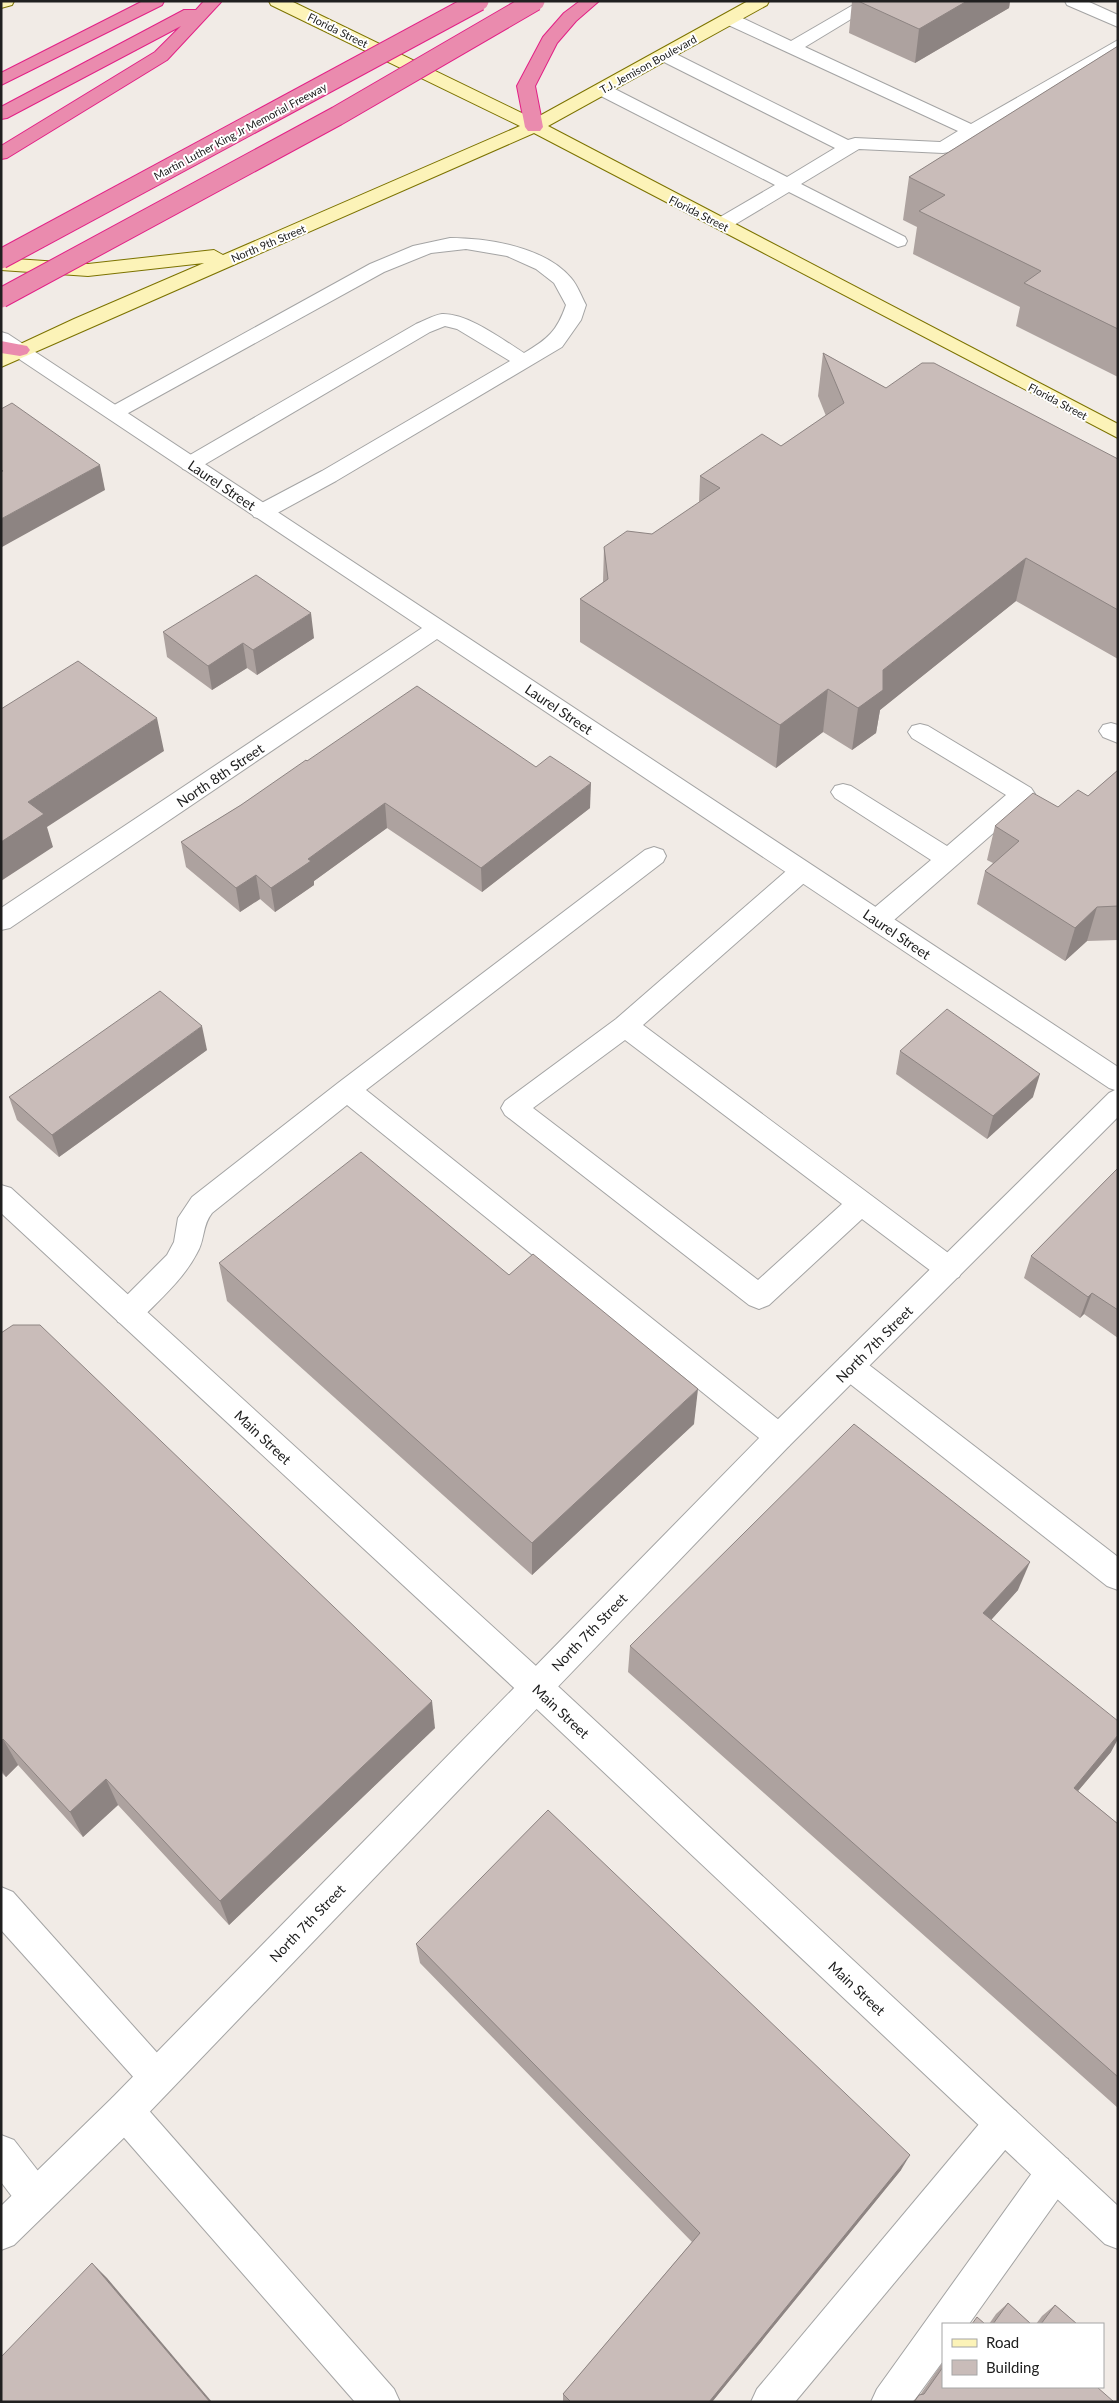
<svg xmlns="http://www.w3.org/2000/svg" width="1119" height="2403" viewBox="0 0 1119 2403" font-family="Lato,sans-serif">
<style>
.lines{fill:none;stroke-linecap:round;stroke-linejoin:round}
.service-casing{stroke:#a4a4a4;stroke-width:2}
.minor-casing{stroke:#a4a4a4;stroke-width:2}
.tertiary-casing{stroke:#a4a4a4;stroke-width:2}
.secondary-casing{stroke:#7c7301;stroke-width:2}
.motorway-casing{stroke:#e22086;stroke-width:2}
.service{fill:#fff;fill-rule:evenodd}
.minor{fill:#fff;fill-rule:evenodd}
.tertiary{fill:#fff;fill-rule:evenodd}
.secondary{fill:#fcf3b8;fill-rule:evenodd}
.motorway{fill:#ea8bae;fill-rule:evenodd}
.motorway-bridge-casing{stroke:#e22086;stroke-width:21;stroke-linecap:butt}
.motorway-bridge{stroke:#ea8bae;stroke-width:19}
.wall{fill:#ada29f}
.shaded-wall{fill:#8d8482}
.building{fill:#c9bcb9;stroke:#8d8482}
.labels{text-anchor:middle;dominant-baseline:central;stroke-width:4;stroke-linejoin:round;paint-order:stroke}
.far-street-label{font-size:11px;fill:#202020;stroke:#fff}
.street-label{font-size:14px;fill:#202020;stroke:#fff}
</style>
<rect width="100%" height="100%" fill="#f1ebe6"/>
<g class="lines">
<g class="service-casing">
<g id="service">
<path d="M 860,1 L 881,1 L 805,47 L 971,124 L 1118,40 L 1118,52 L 949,152 L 943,153 L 859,149 L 801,184 L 905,237 L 907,241 L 905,245 L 898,247 L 789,192 L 729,228 L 715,228 L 713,224 L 715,220 L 775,185 L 597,94 L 594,90 L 597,86 L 609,86 L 787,177 L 835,148 L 658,59 L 655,55 L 658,51 L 670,51 L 848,140 L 855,138 L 940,142 L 958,131 L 724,23 L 722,19 L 724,15 L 736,15 L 791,41 Z"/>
<path d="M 450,238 C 488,238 545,247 571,278 C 578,286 581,296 586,305 L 581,320 L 562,347 L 336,481 L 270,517 L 262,519 L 254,517 L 251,512 L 254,507 L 322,471 L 510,361 L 457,329 L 445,326 L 430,332 L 197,469 L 190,471 L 183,469 L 180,464 L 183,459 L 416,324 C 424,321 434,315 442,314 C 468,313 503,340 524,353 C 548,339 557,331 566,305 L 554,283 L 536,269 L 507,256 L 466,249 L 431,253 L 384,272 L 121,417 L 114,419 L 107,417 L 104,413 L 107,409 L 370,264 L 413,246 Z"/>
<path d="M 1111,723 L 1118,725 L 1118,743 L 1103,737 L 1099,731 L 1103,725 Z"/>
<path d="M 920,724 L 928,726 L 1031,788 L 1035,794 L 1031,800 L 886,927 L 877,929 L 868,927 L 865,920 L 868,913 L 931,860 L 835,798 L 831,792 L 835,786 L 843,784 L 851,786 L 947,846 L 1006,795 L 912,738 L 908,732 L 912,726 Z"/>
<path d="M 654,847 L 663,850 L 666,856 L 663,862 L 366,1090 L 789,1428 L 794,1437 L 789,1446 L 779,1450 L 769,1446 L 347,1105 L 212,1213 C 202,1225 205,1240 197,1253 C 183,1280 159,1300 138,1322 L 128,1325 L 118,1322 L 114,1313 L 118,1304 L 167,1255 L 174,1242 L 178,1218 L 192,1197 L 338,1083 L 645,850 Z"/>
<path d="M 802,862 L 811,865 L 814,871 L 811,877 L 643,1025 L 959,1261 L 963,1269 L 959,1277 L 949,1281 L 939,1277 L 862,1219 L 769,1305 L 759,1309 L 749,1305 L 505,1115 L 501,1108 L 505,1101 L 616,1019 L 793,865 ZM 625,1040 L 842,1204 L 758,1280 L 533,1108 Z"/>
<path d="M 850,1354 L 860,1358 L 1118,1557 L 1118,1590 L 1107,1586 L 840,1376 L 836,1367 L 840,1358 Z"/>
<path d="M 1,1887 L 13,1892 L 169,2066 L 175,2078 L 169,2090 L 157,2096 L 145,2090 L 1,1930 Z"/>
<path d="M 125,2093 L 138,2098 L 394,2389 L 400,2402 L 355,2402 L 112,2124 L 107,2111 L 112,2098 Z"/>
<path d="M 1003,2106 L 1016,2111 L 1021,2124 L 1016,2137 L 795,2402 L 751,2402 L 757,2389 L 990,2111 Z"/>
<path d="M 1,2135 L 14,2140 L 49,2185 L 54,2198 L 49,2211 L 36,2216 L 23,2211 L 1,2182 Z"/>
<path d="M 1055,2154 L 1068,2159 L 1073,2172 L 1068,2185 L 969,2324 L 943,2324 L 943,2361 L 913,2402 L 871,2402 L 877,2389 L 1042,2159 Z"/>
</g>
</g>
<g class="minor-casing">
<g id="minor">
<path d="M 1065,1 L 1087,1 L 1118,15 L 1118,27 L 1067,5 Z"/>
<path d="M 1,332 L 8,334 L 1118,1067 L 1118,1117 L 789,1446 L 138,2124 L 14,2245 L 1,2250 L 1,2206 L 112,2098 L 769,1428 L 1109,1093 L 1115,1090 L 1109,1088 L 437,639 L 10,928 L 1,930 L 1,908 L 422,628 L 1,347 Z"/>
</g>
</g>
<g class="tertiary-casing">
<path id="tertiary" d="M 1,1185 L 11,1188 L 547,1676 L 1118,2206 L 1118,2249 L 1105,2244 L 525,1698 L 1,1213 Z"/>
</g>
<g class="secondary-casing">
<g id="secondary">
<path d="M 1,1 L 14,1 L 12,5 L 1,8 Z"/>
<path d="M 269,1 L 291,1 L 534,119 L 748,1 L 769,1 L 767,5 L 548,126 L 1118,424 L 1118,438 L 534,133 L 1,367 L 1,353 L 74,319 L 204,263 L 88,276 L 1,270 L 1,258 L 88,264 L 214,250 L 223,255 L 520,126 L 271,5 Z"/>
</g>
</g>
<g class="motorway-casing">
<g id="motorway">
<path d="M 143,1 L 164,1 L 162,5 L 1,85 L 1,73 Z"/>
<path d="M 204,1 L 221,2 L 167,60 L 7,158 L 1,159 L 1,146 L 155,52 L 181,26 L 7,118 L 1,119 L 1,107 L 184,10 L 196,10 Z"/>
<path d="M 580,1 L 599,1 L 576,21 L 557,43 L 535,86 L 543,127 L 540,131 L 528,131 L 525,127 L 517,86 L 543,37 L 564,13 Z"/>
<path d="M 1,341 L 27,346 L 30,350 L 27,354 L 20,356 L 1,353 Z"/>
</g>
</g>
<use href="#service" class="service"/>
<use href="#minor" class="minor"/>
<use href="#tertiary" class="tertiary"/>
<use href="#secondary" class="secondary"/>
<use href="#motorway" class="motorway"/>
<g class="motorway-bridge-casing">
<g id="motorway-bridge">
<path d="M 1,259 L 479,1"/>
<path d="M 1,298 L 337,116 L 535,1"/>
</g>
</g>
<use href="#motorway-bridge" class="motorway-bridge"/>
</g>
<g class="wall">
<path d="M 852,1 L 1010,1 L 1009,8 L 915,63 L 849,33 Z"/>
<path d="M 1118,46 L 1118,377 L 1016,326 L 1020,307 L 913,254 L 917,227 L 903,220 L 909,177 Z"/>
<path d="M 823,353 L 886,388 L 1118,459 L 1118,659 L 1016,601 L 880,710 L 876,733 L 852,750 L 823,732 L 776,768 L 580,642 L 580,599 L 603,582 L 604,547 L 652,534 L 699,503 L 700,476 L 781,446 L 826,416 L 818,396 Z"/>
<path d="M 163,632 L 314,638 L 257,675 L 247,668 L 212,690 L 167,657 Z"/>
<path d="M 307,761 L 590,808 L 482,892 L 387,828 L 314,881 L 314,885 L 275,912 L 260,899 L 240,912 L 186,867 L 181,842 L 241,805 Z"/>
<path d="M 1118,770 L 1118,940 L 1087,941 L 1065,961 L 977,904 L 985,871 L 993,863 L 987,860 L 995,826 L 1058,807 L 1088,796 Z"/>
<path d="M 207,1050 L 59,1157 L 17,1120 L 9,1097 Z"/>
<path d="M 900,1051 L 1033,1097 L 987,1139 L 896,1074 Z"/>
<path d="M 1118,1168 L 1118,1338 L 1084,1314 L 1080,1318 L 1024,1278 L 1031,1256 Z"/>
<path d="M 219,1263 L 509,1275 L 694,1424 L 532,1575 L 227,1301 Z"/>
<path d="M 1,1333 L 435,1728 L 229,1925 L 118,1805 L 83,1837 L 18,1765 L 6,1777 L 1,1772 Z"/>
<path d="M 1018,1590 L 991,1620 L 1111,1752 L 1078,1791 L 1118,1824 L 1118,2108 L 628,1672 L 630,1646 Z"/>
<path d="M 416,1944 L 901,2170 L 712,2402 L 563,2402 L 563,2394 L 692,2242 L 420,1963 Z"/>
<path d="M 1008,2303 L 1031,2324 L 989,2324 L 996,2314 Z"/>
<path d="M 1055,2305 L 1077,2324 L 1036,2324 L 1042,2316 Z"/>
<path d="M 943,2362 L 943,2387 L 1114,2402 L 912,2402 L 920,2395 Z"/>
</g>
<g class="shaded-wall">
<path d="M 967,1 L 1010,1 L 1009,8 L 915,63 L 919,29 Z"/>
<path d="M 100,465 L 105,490 L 2,547 L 1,543 L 1,519 Z"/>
<path d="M 1026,558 L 1016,601 L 880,710 L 876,733 L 852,750 L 858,708 L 883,670 Z"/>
<path d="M 311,613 L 314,638 L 257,675 L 253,650 Z"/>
<path d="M 243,643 L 247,668 L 212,690 L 208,666 Z"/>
<path d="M 828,689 L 823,732 L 776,768 L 780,725 Z"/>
<path d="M 157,718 L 164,751 L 47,827 L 53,847 L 1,881 L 1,842 L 28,802 Z"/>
<path d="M 591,783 L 590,808 L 482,892 L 481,868 Z"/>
<path d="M 385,803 L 387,828 L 314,881 L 314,885 L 275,912 L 271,888 L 308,859 Z"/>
<path d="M 256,875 L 260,899 L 240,912 L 236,888 Z"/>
<path d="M 1097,907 L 1087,941 L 1065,961 L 1075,928 Z"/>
<path d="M 202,1026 L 207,1050 L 59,1157 L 52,1135 Z"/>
<path d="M 1040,1074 L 1033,1097 L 987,1139 L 993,1116 Z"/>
<path d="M 1092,1293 L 1084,1314 L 1080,1318 L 1088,1297 Z"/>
<path d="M 698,1389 L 694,1424 L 532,1575 L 532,1543 Z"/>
<path d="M 1030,1562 L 1018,1590 L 973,1640 L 983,1613 Z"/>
<path d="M 432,1701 L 435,1728 L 229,1925 L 220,1901 Z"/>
<path d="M 1118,1735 L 1118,1739 L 1111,1752 L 1061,1811 L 1074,1788 Z"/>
<path d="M 3,1739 L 18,1765 L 6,1777 L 1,1769 L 1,1741 Z"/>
<path d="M 106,1779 L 118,1805 L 83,1837 L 70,1812 Z"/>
<path d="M 910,2155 L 901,2170 L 712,2402 L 709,2402 Z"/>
<path d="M 92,2263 L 107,2278 L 212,2402 L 210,2402 Z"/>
</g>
<g class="building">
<path d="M 858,1 L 967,1 L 919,29 Z"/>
<path d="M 1118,46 L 1118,329 L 1024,283 L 1041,271 L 919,211 L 945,195 L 909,177 Z"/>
<path d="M 823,353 L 886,388 L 922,363 L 934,363 L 1118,459 L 1118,610 L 1026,558 L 883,670 L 883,690 L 858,708 L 828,689 L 780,725 L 580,599 L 608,579 L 604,547 L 627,531 L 652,534 L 720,488 L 700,476 L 762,434 L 781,446 L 844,403 Z"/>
<path d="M 12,403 L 100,465 L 1,519 L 1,472 L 3,471 L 1,469 L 1,409 Z"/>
<path d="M 256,575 L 311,613 L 253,650 L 243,643 L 208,666 L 163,632 Z"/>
<path d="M 78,661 L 157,718 L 28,802 L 44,814 L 1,842 L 1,709 Z"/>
<path d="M 417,686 L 536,767 L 550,756 L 591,783 L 481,868 L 385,803 L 308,859 L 311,861 L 271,888 L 256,875 L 236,888 L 181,842 L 241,805 L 306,760 L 307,761 Z"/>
<path d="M 1118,770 L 1118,906 L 1097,907 L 1075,928 L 985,871 L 1019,841 L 995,826 L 1033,793 L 1058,807 L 1078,790 L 1088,796 Z"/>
<path d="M 160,991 L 202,1026 L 52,1135 L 9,1097 Z"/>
<path d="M 947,1009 L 1040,1074 L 993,1116 L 900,1051 Z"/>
<path d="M 361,1152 L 509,1275 L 533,1254 L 698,1389 L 532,1543 L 219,1263 Z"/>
<path d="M 1118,1168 L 1118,1310 L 1092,1293 L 1088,1297 L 1031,1256 Z"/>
<path d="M 13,1325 L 40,1325 L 432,1701 L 220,1901 L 106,1779 L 70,1812 L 3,1739 L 1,1741 L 1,1333 Z"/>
<path d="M 854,1424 L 1030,1562 L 983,1613 L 1118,1721 L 1118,1735 L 1074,1788 L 1118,1824 L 1118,2077 L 630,1646 Z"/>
<path d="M 548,1810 L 910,2155 L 709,2402 L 571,2402 L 563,2394 L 700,2233 L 416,1944 Z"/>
<path d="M 92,2263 L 210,2402 L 1,2402 L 1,2357 Z"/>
<path d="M 1008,2303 L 1031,2324 L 993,2324 Z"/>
<path d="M 1055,2305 L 1077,2324 L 1041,2324 Z"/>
<path d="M 977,2317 L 985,2324 L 972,2324 Z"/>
<path d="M 943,2367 L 943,2387 L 1097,2387 L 1114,2402 L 914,2402 L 919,2395 L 924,2394 Z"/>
</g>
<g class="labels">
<g class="far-street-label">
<text transform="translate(338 30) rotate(26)">Florida Street</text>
<text transform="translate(648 64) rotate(-29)">T.J. Jemison Boulevard</text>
<text transform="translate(240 131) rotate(-28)">Martin Luther King Jr Memorial Freeway</text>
<text transform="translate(699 213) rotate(27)">Florida Street</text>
<text transform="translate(268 243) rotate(-23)">North 9th Street</text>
<text transform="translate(1058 401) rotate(28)">Florida Street</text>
</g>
<g class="street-label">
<text transform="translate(222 485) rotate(34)">Laurel Street</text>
<text transform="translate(559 709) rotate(34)">Laurel Street</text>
<text transform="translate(220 775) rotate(-34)">North 8th Street</text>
<text transform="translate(897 934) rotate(34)">Laurel Street</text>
<text transform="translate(874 1344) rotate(-45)">North 7th Street</text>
<text transform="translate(263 1437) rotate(43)">Main Street</text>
<text transform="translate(589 1632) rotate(-46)">North 7th Street</text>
<text transform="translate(561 1711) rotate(43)">Main Street</text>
<text transform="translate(307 1923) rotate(-46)">North 7th Street</text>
<text transform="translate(857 1988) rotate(43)">Main Street</text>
</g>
</g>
<rect width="1119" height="2403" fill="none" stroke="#202020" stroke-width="5"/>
<rect x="942" y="2323" width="162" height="65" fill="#ffffff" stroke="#a6a6a6"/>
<rect x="952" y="2339" width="25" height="8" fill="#fcf3b8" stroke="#a6a6a6"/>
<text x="986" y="2348" font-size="15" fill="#202020">Road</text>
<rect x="952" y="2360" width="25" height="15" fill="#c9bcb9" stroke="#a6a6a6"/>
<text x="986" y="2373" font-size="15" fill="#202020">Building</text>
</svg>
